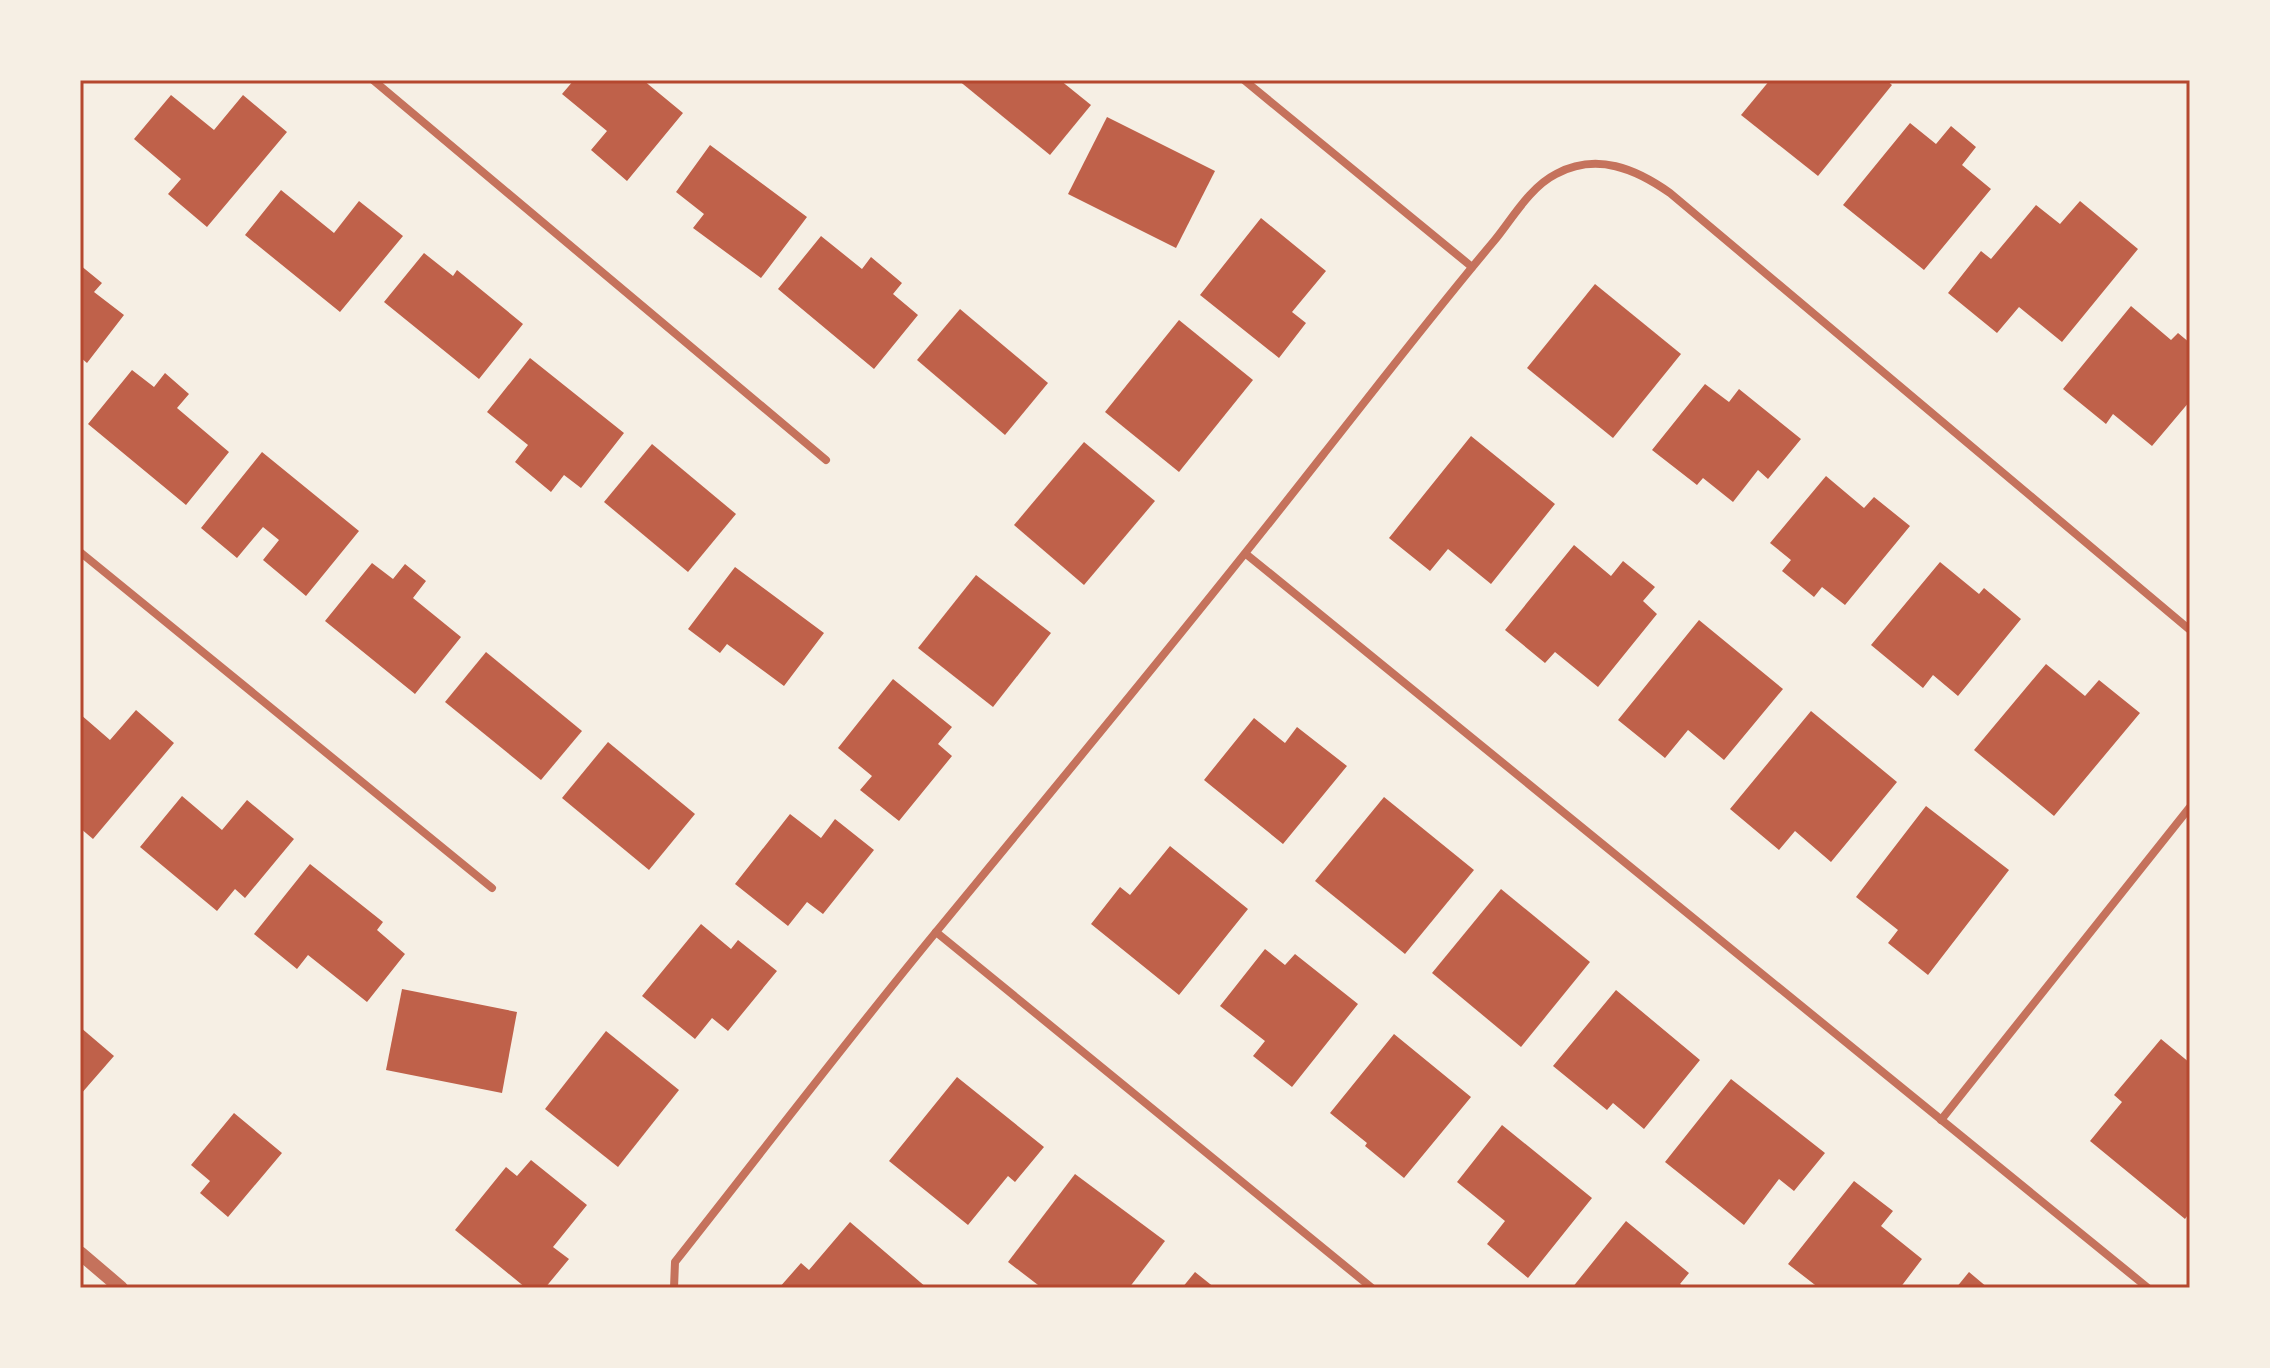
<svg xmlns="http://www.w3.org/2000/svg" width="2270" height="1368" viewBox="0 0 2270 1368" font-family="Overpass,sans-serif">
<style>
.building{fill:#bf614a}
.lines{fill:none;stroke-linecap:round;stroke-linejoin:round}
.minor{stroke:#c5725c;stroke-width:8}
.tertiary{stroke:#c5725c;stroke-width:14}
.neatline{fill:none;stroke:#b5482f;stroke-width:3}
</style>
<rect width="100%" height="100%" fill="#f6efe4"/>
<g class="building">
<path d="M 574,80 L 643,80 L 683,113 L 627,181 L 591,150 L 607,131 L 562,94 Z"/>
<path d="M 958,80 L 1060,80 L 1091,105 L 1050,155 Z"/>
<path d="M 1770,80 L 1886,80 L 1892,85 L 1818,176 L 1741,115 Z"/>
<path d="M 171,95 L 214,130 L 243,95 L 287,132 L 207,227 L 168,194 L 181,179 L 134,139 Z"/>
<path d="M 1107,117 L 1215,171 L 1176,248 L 1068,194 Z"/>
<path d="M 1910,123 L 1936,144 L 1951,126 L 1976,147 L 1962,165 L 1991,189 L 1924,270 L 1843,205 Z"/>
<path d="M 710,145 L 807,217 L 761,278 L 693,228 L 704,214 L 676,192 Z"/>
<path d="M 281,190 L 334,233 L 359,201 L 403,236 L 340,312 L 245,235 Z"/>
<path d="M 2080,201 L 2138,249 L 2062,342 L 2019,307 L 1997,333 L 1948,293 L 1981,251 L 1991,259 L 2036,205 L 2060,224 Z"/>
<path d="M 1261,218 L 1326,271 L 1292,312 L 1306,323 L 1279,358 L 1200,295 Z"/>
<path d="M 821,236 L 862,269 L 871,257 L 902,283 L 893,294 L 918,315 L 874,369 L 778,289 Z"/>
<path d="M 424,253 L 453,276 L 457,270 L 523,324 L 479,379 L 384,302 Z"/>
<path d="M 80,265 L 102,283 L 94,292 L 124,315 L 87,363 L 80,357 Z"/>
<path d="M 1595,284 L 1681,354 L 1613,438 L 1527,368 Z"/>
<path d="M 2131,306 L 2171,340 L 2178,333 L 2190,343 L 2190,401 L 2152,446 L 2113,414 L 2106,424 L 2063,389 Z"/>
<path d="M 960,309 L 1048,383 L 1005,435 L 917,360 Z"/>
<path d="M 1179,320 L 1253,380 L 1179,472 L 1105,412 Z"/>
<path d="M 530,358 L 624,433 L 581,488 L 564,475 L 551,492 L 515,462 L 528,445 L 487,412 Z"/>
<path d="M 132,370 L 154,387 L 165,373 L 189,394 L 177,408 L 229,452 L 186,505 L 88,424 Z"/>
<path d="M 1705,384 L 1729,402 L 1739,389 L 1801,439 L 1768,479 L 1758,470 L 1733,502 L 1703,478 L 1697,485 L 1652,450 Z"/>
<path d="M 1471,436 L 1555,504 L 1491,584 L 1448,549 L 1430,571 L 1389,538 Z"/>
<path d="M 1084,442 L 1155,501 L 1084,585 L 1014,525 Z"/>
<path d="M 652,444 L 736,514 L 688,572 L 604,502 Z"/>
<path d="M 262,452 L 359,531 L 306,596 L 263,560 L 279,540 L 263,527 L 237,558 L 201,528 Z"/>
<path d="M 1826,476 L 1864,508 L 1874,497 L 1910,526 L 1845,605 L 1822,587 L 1814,597 L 1782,571 L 1791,560 L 1770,543 Z"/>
<path d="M 1574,545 L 1611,576 L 1623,561 L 1655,587 L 1643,601 L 1657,614 L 1598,687 L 1555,652 L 1545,663 L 1505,630 Z"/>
<path d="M 1940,562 L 1979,594 L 1984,588 L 2021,619 L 1958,696 L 1933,675 L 1923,688 L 1871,645 Z"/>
<path d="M 372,563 L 393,579 L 405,564 L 426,581 L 413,598 L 461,637 L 415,694 L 325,621 Z"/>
<path d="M 735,567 L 824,633 L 784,686 L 727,644 L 720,653 L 688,629 Z"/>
<path d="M 976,575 L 1051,633 L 993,707 L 918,648 Z"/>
<path d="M 1699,620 L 1783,689 L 1724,760 L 1688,730 L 1665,758 L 1618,720 Z"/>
<path d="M 486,652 L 582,731 L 541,780 L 445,702 Z"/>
<path d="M 2046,664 L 2085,696 L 2099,680 L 2140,713 L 2054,816 L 1974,750 Z"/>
<path d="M 893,679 L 952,727 L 938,744 L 952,756 L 899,821 L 860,790 L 872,776 L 838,748 Z"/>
<path d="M 136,710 L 174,743 L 93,839 L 80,828 L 80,714 L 110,740 Z"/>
<path d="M 1811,711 L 1897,782 L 1831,862 L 1795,831 L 1779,850 L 1730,809 Z"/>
<path d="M 1254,718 L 1285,743 L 1297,727 L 1347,766 L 1283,844 L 1204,780 Z"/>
<path d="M 608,742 L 695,814 L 649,870 L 562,798 Z"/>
<path d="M 182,796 L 222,830 L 247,800 L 294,839 L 245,898 L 235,889 L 217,911 L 140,847 Z"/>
<path d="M 1384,797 L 1474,870 L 1405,954 L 1315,881 Z"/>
<path d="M 1926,806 L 2009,870 L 1928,975 L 1888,943 L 1898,930 L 1856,897 Z"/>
<path d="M 790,814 L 821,838 L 835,819 L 874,850 L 823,914 L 807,902 L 788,926 L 735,884 Z"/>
<path d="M 1170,846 L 1248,909 L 1179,995 L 1091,924 L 1120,887 L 1130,895 Z"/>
<path d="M 310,864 L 383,922 L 377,930 L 405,954 L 367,1002 L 308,955 L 297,969 L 254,934 Z"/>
<path d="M 1501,889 L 1590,962 L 1521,1047 L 1432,973 Z"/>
<path d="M 701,924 L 731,949 L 738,940 L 777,971 L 728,1031 L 712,1018 L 695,1039 L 642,996 Z"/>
<path d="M 1265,949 L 1285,965 L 1295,954 L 1358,1004 L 1292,1087 L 1253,1056 L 1265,1041 L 1220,1006 Z"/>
<path d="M 402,989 L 517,1012 L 502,1093 L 386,1070 Z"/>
<path d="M 1616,990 L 1700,1060 L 1644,1129 L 1613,1103 L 1607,1110 L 1553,1066 Z"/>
<path d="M 80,1027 L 114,1056 L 80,1095 Z"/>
<path d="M 606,1031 L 679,1090 L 618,1167 L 545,1109 Z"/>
<path d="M 1394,1034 L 1471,1097 L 1404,1178 L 1365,1146 L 1367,1143 L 1330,1113 Z"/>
<path d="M 2161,1039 L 2190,1063 L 2190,1212 L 2185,1219 L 2090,1141 L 2122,1102 L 2114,1095 Z"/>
<path d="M 957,1077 L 1044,1147 L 1015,1182 L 1008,1176 L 968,1225 L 889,1161 Z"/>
<path d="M 1731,1079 L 1825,1153 L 1794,1191 L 1779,1179 L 1744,1225 L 1665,1162 Z"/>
<path d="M 234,1113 L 282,1153 L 228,1217 L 200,1193 L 210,1181 L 191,1165 Z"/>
<path d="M 1502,1125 L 1592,1198 L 1528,1278 L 1487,1244 L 1505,1221 L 1457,1182 Z"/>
<path d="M 531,1160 L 587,1205 L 553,1247 L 569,1259 L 545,1288 L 526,1288 L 455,1230 L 506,1167 L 517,1176 Z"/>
<path d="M 1075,1174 L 1165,1241 L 1129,1288 L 1042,1288 L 1008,1262 Z"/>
<path d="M 1854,1181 L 1893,1211 L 1881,1226 L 1922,1259 L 1900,1288 L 1819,1288 L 1788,1264 Z"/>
<path d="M 1626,1221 L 1689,1273 L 1680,1284 L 1685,1288 L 1572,1288 Z"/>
<path d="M 850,1222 L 927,1288 L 779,1288 L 801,1263 L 809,1270 Z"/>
<path d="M 1195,1272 L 1215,1288 L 1182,1288 Z"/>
<path d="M 1969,1272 L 1988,1288 L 1956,1288 Z"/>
</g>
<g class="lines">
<g class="minor">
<path d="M 373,80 L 826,460"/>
<path d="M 1244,80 L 1472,267"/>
<path d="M 80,552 L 492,888"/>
<path d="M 1246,554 L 2148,1288"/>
<path d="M 936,932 L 1372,1288"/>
<path d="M 1941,1120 L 2190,807"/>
<path d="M 674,1288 L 675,1262 C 762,1152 847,1040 936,932 C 1066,774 1196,617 1322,456 C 1379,384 1435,311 1494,241 C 1512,219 1530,187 1556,174 C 1597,152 1636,169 1670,193 L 2190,630"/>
</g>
<path class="tertiary" d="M 80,1253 L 121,1288"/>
</g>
<rect width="2270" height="1368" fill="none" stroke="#f6efe4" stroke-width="164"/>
<rect x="82" y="82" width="2106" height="1204" class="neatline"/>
</svg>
